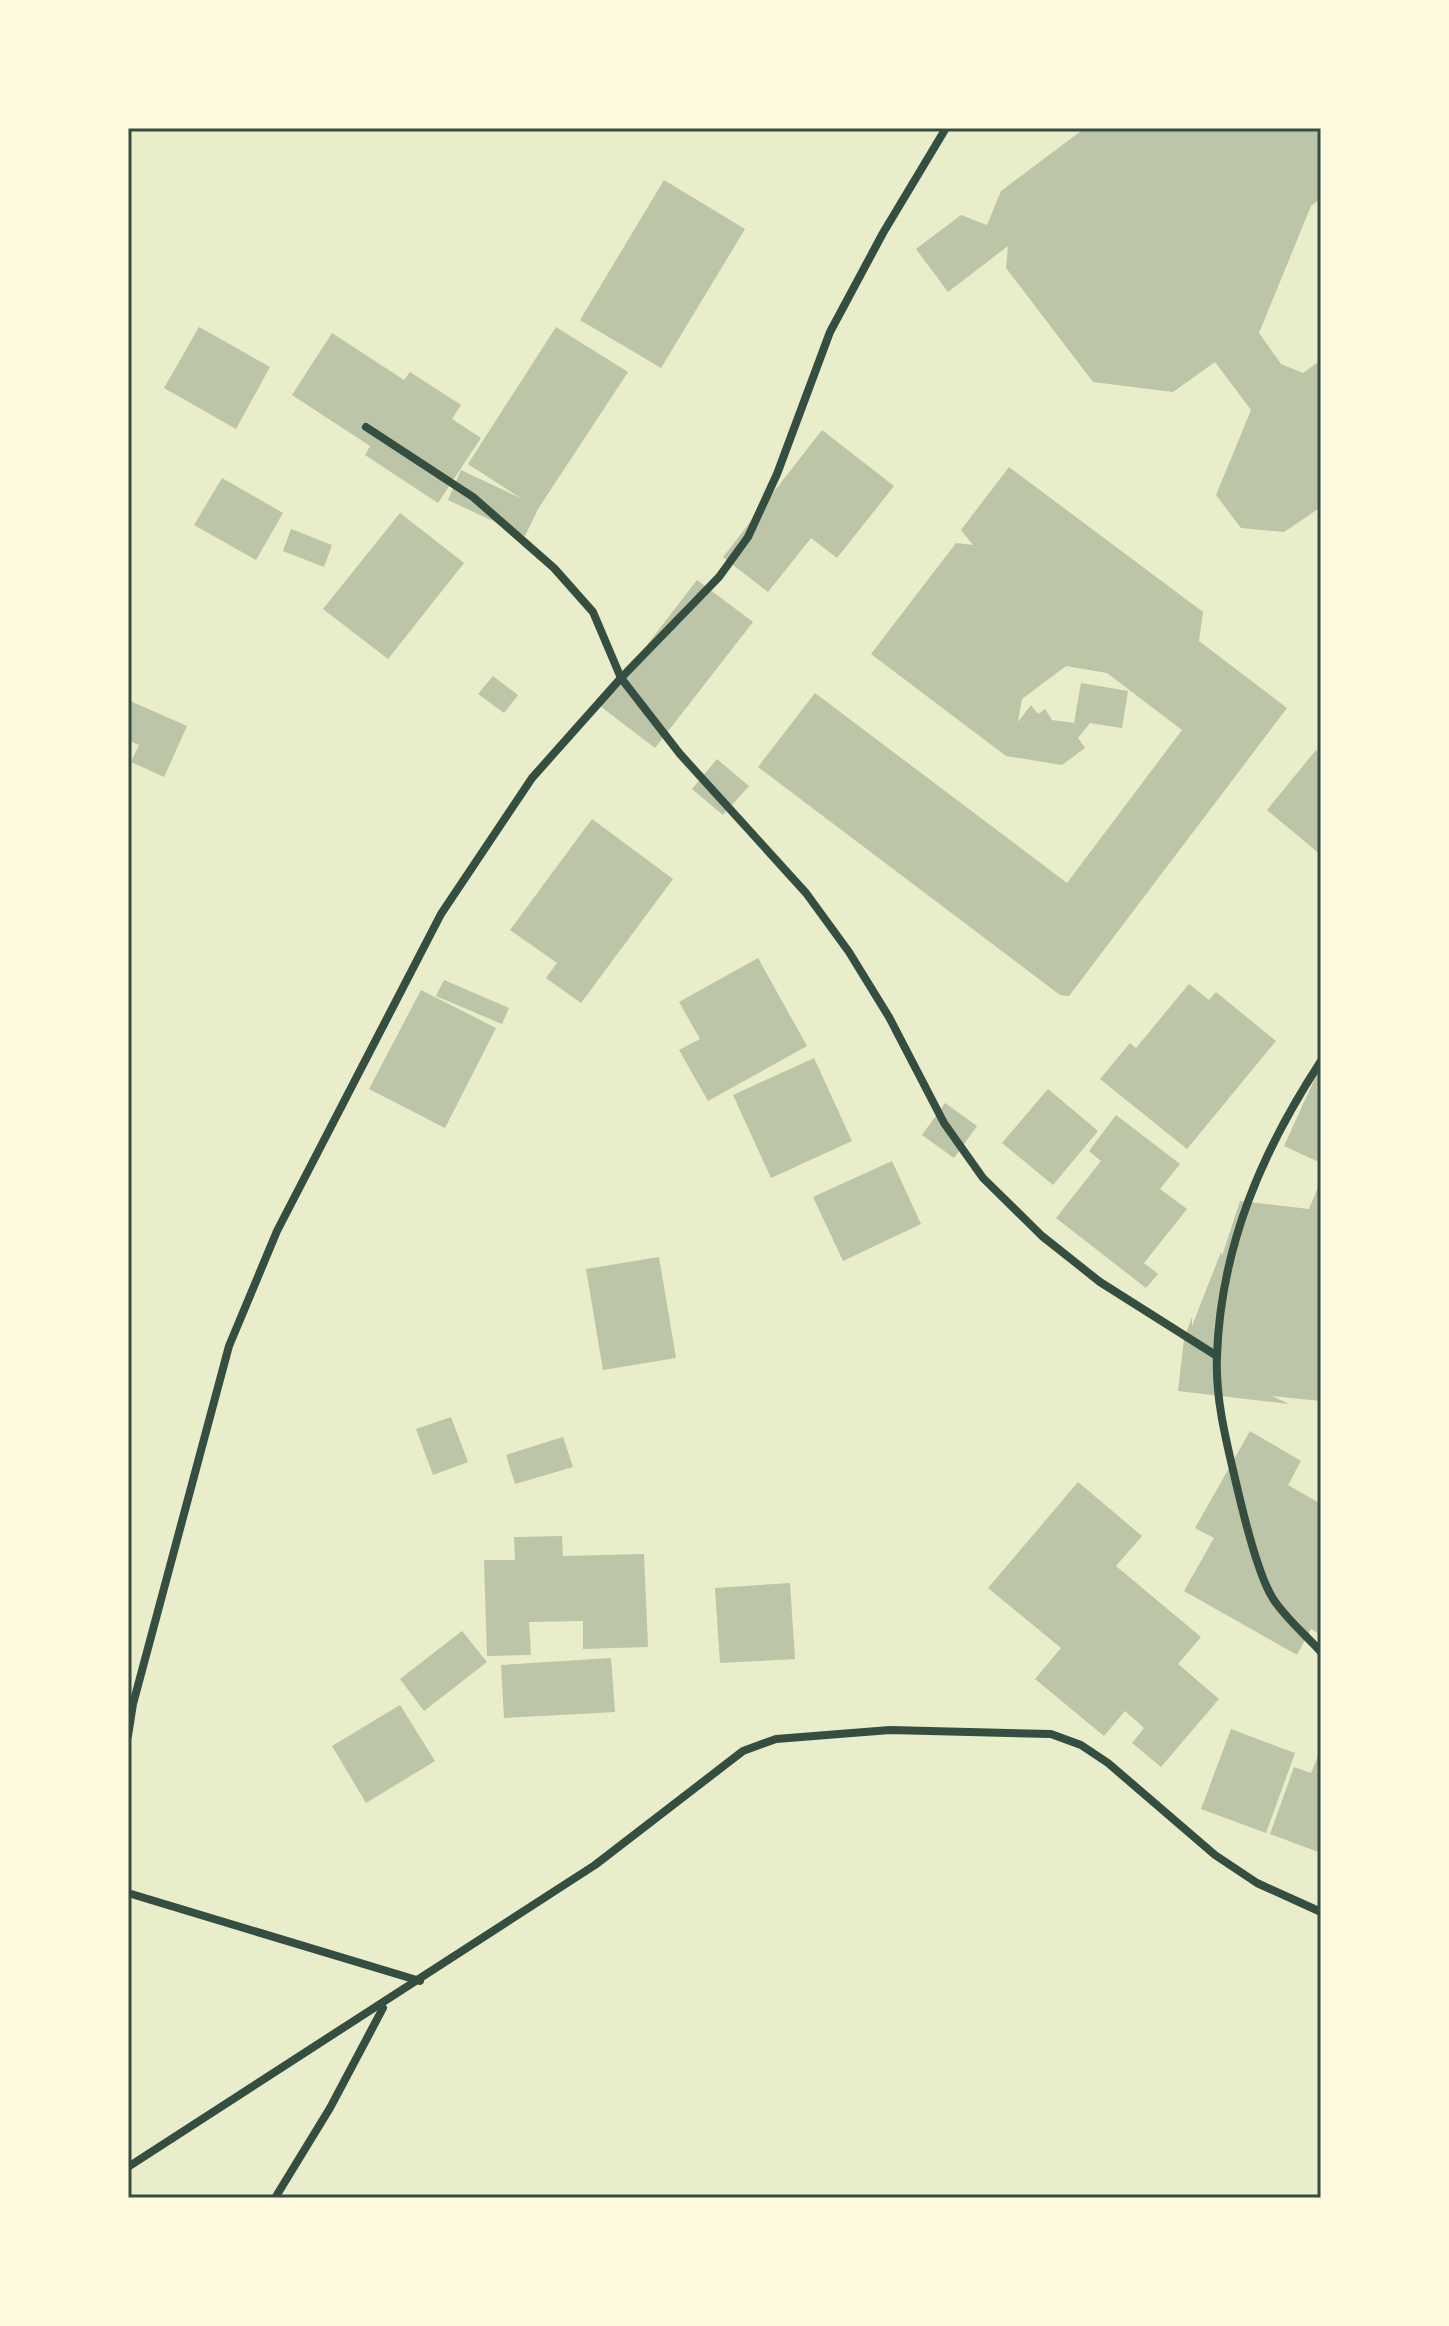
<svg xmlns="http://www.w3.org/2000/svg" width="1449" height="2326" viewBox="0 0 1449 2326" font-family="Karla,sans-serif">
<style>
.building{fill:#bcc5a7}
.lines{fill:none;stroke-linecap:round;stroke-linejoin:round}
.minor{stroke:#344e41;stroke-width:8}
.neatline{fill:none;stroke:#344e41;stroke-width:3}
</style>
<rect width="100%" height="100%" fill="#e9edc9"/>
<g class="building">
<path d="M 1085,128 L 1321,128 L 1321,198 L 1311,206 L 1259,333 L 1281,364 L 1303,373 L 1321,360 L 1321,507 L 1284,532 L 1241,528 L 1216,495 L 1251,410 L 1215,362 L 1173,392 L 1093,382 L 1006,268 L 1008,246 L 948,292 L 916,249 L 961,215 L 987,225 L 1001,191 Z"/>
<path d="M 664,180 L 745,229 L 661,368 L 580,320 Z"/>
<path d="M 199,327 L 270,367 L 236,429 L 164,388 Z"/>
<path d="M 556,327 L 628,372 L 538,509 L 525,536 L 448,500 L 461,470 L 522,499 L 468,464 Z"/>
<path d="M 332,333 L 404,380 L 410,372 L 461,405 L 452,419 L 481,438 L 438,503 L 365,455 L 370,446 L 292,395 Z"/>
<path d="M 822,430 L 894,486 L 837,558 L 811,538 L 768,592 L 723,557 Z"/>
<path d="M 1009,467 L 1203,612 L 1199,641 L 1287,708 L 1069,996 L 1060,995 L 758,767 L 815,693 L 1067,883 L 1182,730 L 1107,673 L 1066,666 L 1022,699 L 1018,722 L 1031,705 L 1038,714 L 1045,709 L 1052,720 L 1074,723 L 1081,683 L 1128,691 L 1122,728 L 1090,723 L 1078,738 L 1085,748 L 1062,765 L 1006,756 L 871,654 L 956,543 L 973,545 L 961,530 Z"/>
<path d="M 222,478 L 283,513 L 256,560 L 194,525 Z"/>
<path d="M 400,513 L 464,563 L 388,659 L 323,609 Z"/>
<path d="M 291,529 L 332,545 L 324,567 L 283,551 Z"/>
<path d="M 697,580 L 753,622 L 655,748 L 600,706 Z"/>
<path d="M 493,676 L 518,695 L 504,713 L 478,694 Z"/>
<path d="M 128,700 L 187,726 L 164,777 L 131,762 L 139,745 L 128,740 Z"/>
<path d="M 1316,750 L 1321,754 L 1321,855 L 1267,810 Z"/>
<path d="M 717,759 L 749,786 L 723,815 L 692,789 Z"/>
<path d="M 592,819 L 673,879 L 581,1003 L 546,978 L 557,963 L 510,930 Z"/>
<path d="M 758,958 L 807,1046 L 708,1101 L 679,1050 L 700,1039 L 679,1002 Z"/>
<path d="M 444,980 L 509,1008 L 502,1024 L 436,996 Z"/>
<path d="M 1189,984 L 1209,1000 L 1216,992 L 1276,1041 L 1187,1149 L 1100,1079 L 1130,1043 L 1136,1048 Z"/>
<path d="M 421,990 L 496,1028 L 445,1128 L 369,1089 Z"/>
<path d="M 814,1058 L 852,1141 L 771,1178 L 733,1095 Z"/>
<path d="M 1321,1065 L 1321,1163 L 1284,1146 Z"/>
<path d="M 1048,1089 L 1098,1131 L 1053,1185 L 1002,1143 Z"/>
<path d="M 945,1103 L 977,1126 L 954,1158 L 922,1135 Z"/>
<path d="M 1116,1115 L 1180,1164 L 1160,1189 L 1187,1209 L 1144,1263 L 1158,1274 L 1146,1288 L 1056,1218 L 1101,1161 L 1089,1151 Z"/>
<path d="M 892,1161 L 921,1224 L 843,1261 L 813,1197 Z"/>
<path d="M 1321,1180 L 1321,1401 L 1272,1396 L 1289,1404 L 1178,1391 L 1184,1339 L 1192,1317 L 1192,1326 L 1221,1252 L 1222,1256 L 1240,1201 L 1309,1209 Z"/>
<path d="M 659,1257 L 676,1358 L 603,1370 L 586,1269 Z"/>
<path d="M 451,1417 L 468,1462 L 433,1475 L 416,1429 Z"/>
<path d="M 1250,1431 L 1301,1461 L 1288,1485 L 1321,1504 L 1321,1635 L 1311,1629 L 1297,1655 L 1184,1591 L 1214,1538 L 1195,1528 Z"/>
<path d="M 563,1437 L 573,1467 L 515,1484 L 506,1455 Z"/>
<path d="M 1078,1482 L 1142,1536 L 1116,1566 L 1201,1637 L 1178,1664 L 1219,1699 L 1161,1767 L 1132,1743 L 1144,1728 L 1125,1711 L 1104,1736 L 1035,1679 L 1061,1648 L 988,1588 Z"/>
<path d="M 562,1536 L 563,1556 L 644,1554 L 648,1647 L 583,1649 L 583,1621 L 529,1622 L 531,1655 L 487,1656 L 484,1560 L 515,1560 L 514,1537 Z"/>
<path d="M 790,1583 L 795,1659 L 720,1663 L 715,1588 Z"/>
<path d="M 462,1631 L 487,1662 L 424,1711 L 400,1679 Z"/>
<path d="M 611,1658 L 615,1712 L 504,1718 L 501,1665 Z"/>
<path d="M 400,1705 L 435,1761 L 366,1803 L 332,1746 Z"/>
<path d="M 1231,1729 L 1295,1753 L 1266,1833 L 1201,1809 Z"/>
<path d="M 1318,1756 L 1321,1758 L 1321,1853 L 1270,1834 L 1294,1767 L 1311,1773 Z"/>
</g>
<g class="lines">
<g class="minor">
<path d="M 366,427 L 473,497 L 554,568 L 593,612 L 621,678 L 680,754 L 806,893 L 849,952 L 889,1017 L 944,1123 L 983,1178 L 1042,1236 L 1100,1282 L 1217,1356"/>
<path d="M 1321,1061 C 1262,1151 1221,1246 1217,1355 C 1215,1400 1227,1444 1237,1487 C 1244,1517 1257,1572 1272,1597 C 1284,1617 1306,1635 1321,1652"/>
<path d="M 128,1736 L 133,1704 L 229,1346 L 277,1231 L 441,914 L 532,778 L 621,678 L 719,577 L 748,537 L 777,474 L 830,332 L 883,233 L 946,128"/>
<path d="M 128,1893 L 420,1981"/>
<path d="M 128,2167 L 595,1865 L 743,1751 L 776,1739 L 890,1730 L 1051,1734 L 1081,1745 L 1108,1763 L 1215,1855 L 1257,1883 L 1321,1912"/>
<path d="M 275,2198 L 330,2108 L 383,2008"/>
</g>
</g>
<rect width="1449" height="2326" fill="none" stroke="#fefae0" stroke-width="260"/>
<rect x="130" y="130" width="1189" height="2066" class="neatline"/>
</svg>
